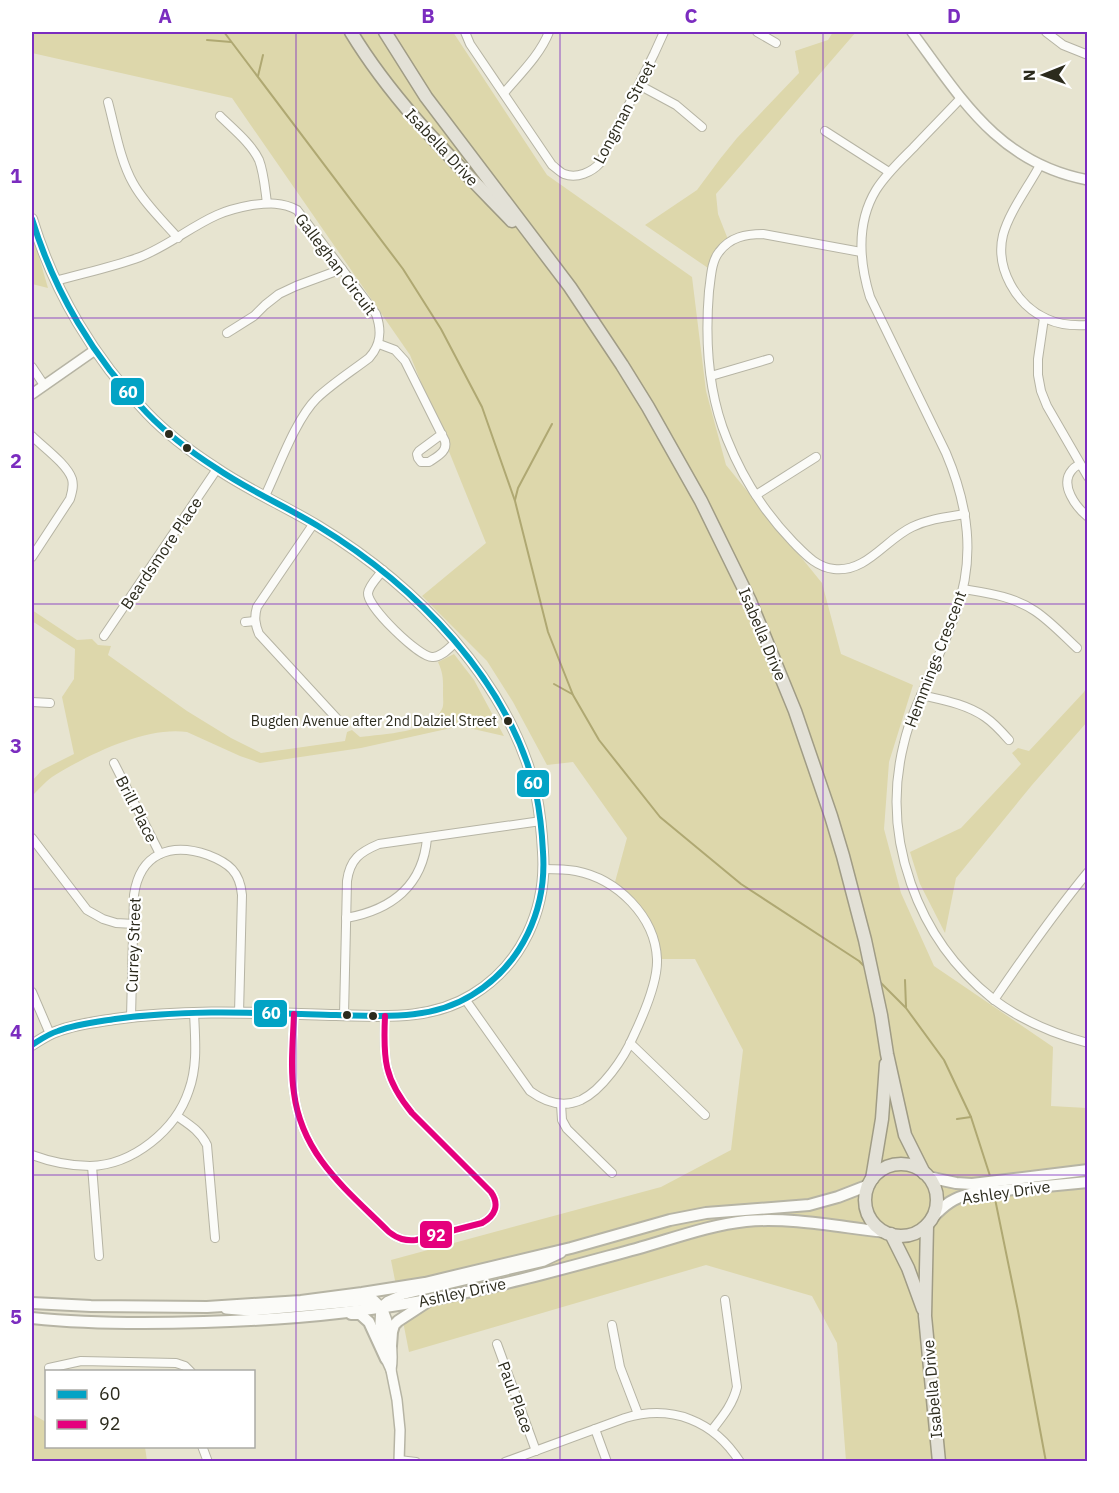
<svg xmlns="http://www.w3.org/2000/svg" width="1119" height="1493" viewBox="0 0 1119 1493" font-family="'IBM Plex Sans',sans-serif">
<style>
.green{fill:#ddd7ab}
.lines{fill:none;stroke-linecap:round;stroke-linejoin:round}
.stream{stroke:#afa872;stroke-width:2}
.minor-casing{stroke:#b6b4a4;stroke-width:10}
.tertiary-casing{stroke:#b6b4a4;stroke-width:12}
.secondary-casing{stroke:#b6b4a4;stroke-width:14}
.primary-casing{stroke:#a09c85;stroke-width:15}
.minor{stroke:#fbfbf8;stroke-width:8}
.tertiary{stroke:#fbfbf8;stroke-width:9}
.secondary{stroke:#fbfbf8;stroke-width:10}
.primary{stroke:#e3e1d7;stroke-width:12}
.bus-1-casing{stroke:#fff;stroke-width:10}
.bus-2-casing{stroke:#fff;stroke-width:10}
.bus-1{stroke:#02a3c5;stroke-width:6}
.bus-2{stroke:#e5007d;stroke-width:6}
.grid{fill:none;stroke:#7b2cbf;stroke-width:1.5;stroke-opacity:0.55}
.bus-dot{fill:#2c2b1d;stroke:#fff;stroke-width:2}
.labels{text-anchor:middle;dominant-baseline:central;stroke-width:4.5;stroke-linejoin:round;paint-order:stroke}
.bus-label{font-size:14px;fill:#2c2b1d;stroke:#fff;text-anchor:end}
.street-label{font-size:16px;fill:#2c2b1d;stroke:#fff}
.line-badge{stroke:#fff;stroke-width:2}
.badge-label{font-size:16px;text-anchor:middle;font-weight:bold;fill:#fff}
.neatline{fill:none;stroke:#7b2cbf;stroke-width:2}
.grid-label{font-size:20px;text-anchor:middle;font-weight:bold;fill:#7b2cbf}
</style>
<rect width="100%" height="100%" fill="#e7e4d0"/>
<g class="green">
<path d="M 32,32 L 453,32 L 547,175 L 692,277 L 706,391 L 726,465 L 822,583 L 841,654 L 913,685 L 889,762 L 884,829 L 901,893 L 934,966 L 1053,1047 L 1051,1106 L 1087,1108 L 1087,1461 L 846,1461 L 837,1343 L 812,1296 L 706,1265 L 409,1352 L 391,1260 L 661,1187 L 731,1150 L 743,1050 L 695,959 L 659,959 L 646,917 L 635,899 L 615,882 L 627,838 L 573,762 L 547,765 L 513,702 L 487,661 L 422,596 L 486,543 L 410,355 L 232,98 L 32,53 Z"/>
<path d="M 833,32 L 856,32 L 716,194 L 718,214 L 729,242 L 720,251 L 708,268 L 645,225 L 697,190 L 720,159 L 737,138 L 799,73 L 795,51 L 828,40 Z"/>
<path d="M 32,233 L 48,288 L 32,284 Z"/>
<path d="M 32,610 L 77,640 L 92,639 L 98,645 L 111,646 L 108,655 L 187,711 L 231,738 L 261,753 L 345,741 L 347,732 L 352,730 L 360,737 C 383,734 431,733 442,709 C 444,705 443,699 443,695 C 443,681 444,675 438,662 L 454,654 L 474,680 L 504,736 L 460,726 L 361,748 L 260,763 L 240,756 L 187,732 C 146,726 87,755 52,777 C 45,782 38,790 32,796 L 32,781 L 42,770 L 74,754 L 62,697 L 74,679 L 75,649 L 32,621 Z"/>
<path d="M 1087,686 L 1087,722 L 1032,785 L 956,878 L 945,933 L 920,884 L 910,852 L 961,828 L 1021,764 L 1012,753 L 1018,748 L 1029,751 L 1084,692 Z"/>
<path d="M 32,1414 L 46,1422 L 46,1446 L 145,1447 L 147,1461 L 34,1461 L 32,1460 Z"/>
</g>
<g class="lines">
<g class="stream">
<path d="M 224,32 L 403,269 L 441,329 L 482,407 L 515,501 L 548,632 L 573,695 L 599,740 L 660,817 L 741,884 L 859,961 L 866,968"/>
<path d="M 207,40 L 231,42"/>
<path d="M 258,76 L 263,55"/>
<path d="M 515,500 L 518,488 L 552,424"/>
<path d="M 554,684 L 572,694"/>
<path d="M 905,980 L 906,1007"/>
<path d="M 879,981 L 906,1008 L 944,1060 L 971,1117 L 991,1179"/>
<path d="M 957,1119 L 971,1117"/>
<path d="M 994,1194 L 1018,1311 L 1046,1462"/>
</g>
<g class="minor-casing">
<g id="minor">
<path d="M 465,32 L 470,44 L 552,165 C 556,168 560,172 564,174 C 577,179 592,172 600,163 L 654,54 L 664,32"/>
<path d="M 757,32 L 776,43"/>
<path d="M 1046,32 L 1063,45 L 1088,55"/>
<path d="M 639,85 L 676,105 L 702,127"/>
<path d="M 504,93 C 520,74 540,55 549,32"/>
<path d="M 961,98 C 945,115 929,131 913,148 C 900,161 886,174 876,190 C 856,223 859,261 870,297 L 946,453 C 968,505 976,557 956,612 C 950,631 941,649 934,667 C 923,691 910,717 904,743 C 880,837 917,939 993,999 C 1021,1020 1054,1034 1088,1043"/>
<path d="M 108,102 C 115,128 120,160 133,183 C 144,203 163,221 178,238"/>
<path d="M 220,116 C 233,129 251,143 259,160 C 264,173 265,189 267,203"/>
<path d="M 825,131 L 889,172"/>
<path d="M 1040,165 C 1029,186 1009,212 1003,235 C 995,268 1016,305 1047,319 C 1060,325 1074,326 1088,325"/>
<path d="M 861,252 L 763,234 C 746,234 730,237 719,252 C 711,262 711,278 709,291 C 705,340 708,393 727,439 C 742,477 765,513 793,542 C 805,554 816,567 834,569 C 866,573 886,539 912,527 C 929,519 947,517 965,514"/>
<path d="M 56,281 C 84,273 113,267 140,257 C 168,246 190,227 217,215 C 228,210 241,207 252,205 C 269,203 282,202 297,210 L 376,314 C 382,331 381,345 369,358 C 352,371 333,383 317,398 C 295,420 279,467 265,496"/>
<path d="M 1044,318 L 1038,359 L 1038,375 L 1041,391 L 1047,406 L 1088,477"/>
<path d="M 227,333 L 254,316 L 265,305 L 279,294 L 296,286 L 342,269"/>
<path d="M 379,344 L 395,350 L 405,361 L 445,441 C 448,452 436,457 429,462 L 421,462 L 418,458 L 417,454 L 419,451 L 442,434"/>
<path d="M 32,367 L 44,385"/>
<path d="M 711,376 L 769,359"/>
<path d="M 32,436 C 43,447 67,464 72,479 C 74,486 72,492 70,499 L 32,557"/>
<path d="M 1080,464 C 1077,466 1074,467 1072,470 C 1059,485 1076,507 1088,517"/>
<path d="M 756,495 L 816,457"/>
<path d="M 314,523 L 257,607 C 254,617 255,624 259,634 L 340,722"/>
<path d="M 383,570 C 378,577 369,585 368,593 C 367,607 419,657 432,657 C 441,658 450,647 456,642"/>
<path d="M 963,589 C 987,593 1013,596 1035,611 C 1050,621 1064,636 1077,648"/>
<path d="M 245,622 L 255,621"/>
<path d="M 104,636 L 217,469"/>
<path d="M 921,695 C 943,700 966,704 985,717 C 994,723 1002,732 1009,740"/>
<path d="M 32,702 L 50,703"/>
<path d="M 114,763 L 160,854"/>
<path d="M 32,838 L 87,910 L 103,919 L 116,923 L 134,924"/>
<path d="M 346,918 C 391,910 423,886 427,838"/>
<path d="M 32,992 L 50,1034"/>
<path d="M 465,999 L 530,1091 C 545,1102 563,1108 581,1100 C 602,1090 624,1058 633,1037 C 643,1016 658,982 657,959 C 655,916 617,879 576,871 C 565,869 554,869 544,869"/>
<path d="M 994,1000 C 1024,956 1054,913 1088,872"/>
<path d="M 294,1014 C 293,1040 290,1068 294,1093 C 302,1156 347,1190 389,1232 C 398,1239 405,1241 416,1240 L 482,1223 C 495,1216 500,1205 491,1192 L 412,1113 C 384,1079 383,1059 385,1016"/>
<path d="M 344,1015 L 347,881 C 350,859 360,852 379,844 L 541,821"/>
<path d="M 131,1017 L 134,895 C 140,853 171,842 208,855 C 229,863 240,872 242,895 L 239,1013"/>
<path d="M 630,1043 L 705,1115"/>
<path d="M 561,1104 L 562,1120 L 567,1129 L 612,1173"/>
<path d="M 177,1116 C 190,1125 200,1131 207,1145 L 215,1238"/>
<path d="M 32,1155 C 51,1162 69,1166 90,1166 C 133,1165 176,1130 189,1090 C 198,1065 195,1038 194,1012"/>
<path d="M 92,1166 L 99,1256"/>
<path d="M 612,1325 L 620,1367 L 638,1414"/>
<path d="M 497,1344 L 536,1451"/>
<path d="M 49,1368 L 81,1361 L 176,1363 L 185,1366 L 191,1372"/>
<path d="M 595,1429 L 607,1462"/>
<path d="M 712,1430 C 723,1416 733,1404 737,1387 L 725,1300"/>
<path d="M 202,1446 L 208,1462"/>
<path d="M 399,1460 L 416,1462"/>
<path d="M 505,1462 L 625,1418 C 672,1404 714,1421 740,1462"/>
</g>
</g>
<g class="tertiary-casing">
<g id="tertiary">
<path d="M 912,32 C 961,98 998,163 1088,180"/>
<path d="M 32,219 C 54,291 94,359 147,413 C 167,434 191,452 216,468 C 248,490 285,506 318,526 C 415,585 509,680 536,793 C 540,813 542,832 543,852 C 547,909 522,965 472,995 C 430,1021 382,1016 336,1015 C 262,1013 188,1009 115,1019 C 96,1022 76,1024 58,1031 C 48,1034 40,1040 32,1045"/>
<path d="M 32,394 L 95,350"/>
<path d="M 226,1309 L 250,1311 L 374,1300 C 377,1303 379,1305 381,1307 C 390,1321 394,1354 391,1370"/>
<path d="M 399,1462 L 400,1430 L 397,1400 L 391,1370 L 386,1359 L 380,1323 L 381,1307 L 388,1301 L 404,1294 L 544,1261 L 561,1253"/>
</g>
</g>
<g class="secondary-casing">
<g id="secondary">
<path d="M 928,1177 L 956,1183 L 972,1184 L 1088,1170"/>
<path d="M 931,1219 C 945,1204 953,1198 973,1193 L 1088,1182"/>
<path d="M 32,1303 L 91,1306 L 207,1307 L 301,1301 L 362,1293 L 425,1283 L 571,1248 L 670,1220 L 706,1213 L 809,1205 L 838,1197 L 869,1185"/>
<path d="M 351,1314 L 360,1314 L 369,1322 L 386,1359"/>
<path d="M 32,1318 C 89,1324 146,1324 204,1322 C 280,1320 358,1313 433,1299 C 502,1286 569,1267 636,1249 C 672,1239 709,1225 746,1221 C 792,1217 839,1227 885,1232"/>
<path d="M 391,1346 L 392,1332 L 394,1325 L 398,1321 L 427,1302"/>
</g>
</g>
<g class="primary-casing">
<g id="primary">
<path d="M 351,32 C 394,103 454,161 512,221"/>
<path d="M 385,32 L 426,97 L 570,287 L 622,365 L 648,407 L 701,501 L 750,601 L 795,711 L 831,816 L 843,856 L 865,940 L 881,1015 L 887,1054 L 905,1135 L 924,1173"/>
<circle cx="901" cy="1200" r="36"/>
<path d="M 872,1179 L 882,1119 L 886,1064"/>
<path d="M 927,1225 L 925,1316 L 939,1462"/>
<path d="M 891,1234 L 908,1268 L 923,1309"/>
</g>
</g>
<use href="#minor" class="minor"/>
<use href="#tertiary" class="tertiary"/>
<use href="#secondary" class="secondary"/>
<use href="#primary" class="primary"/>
<g class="bus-1-casing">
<path id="bus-1" d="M 32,219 C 54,291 94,359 147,413 C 167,434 191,452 216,468 C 248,490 285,506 318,526 C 415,585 509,680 536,793 C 540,813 542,832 543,852 C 547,909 522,965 472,995 C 430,1021 382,1016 336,1015 C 262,1013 188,1009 115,1019 C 96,1022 76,1024 58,1031 C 48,1034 40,1040 32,1045"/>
</g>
<g class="bus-2-casing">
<path id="bus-2" d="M 294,1014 C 293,1040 290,1068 294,1093 C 302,1156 347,1190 389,1232 C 398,1239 405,1241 416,1240 L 482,1223 C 495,1216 500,1205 491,1192 L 412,1113 C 384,1079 383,1059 385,1016"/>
</g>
<use href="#bus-1" class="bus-1"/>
<use href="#bus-2" class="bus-2"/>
</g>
<path class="grid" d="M 296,32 L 296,1462M 560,32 L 560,1462M 823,32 L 823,1462M 32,318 L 1088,318M 32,604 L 1088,604M 32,889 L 1088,889M 32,1175 L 1088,1175"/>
<g class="bus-dot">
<circle cx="169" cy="434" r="5"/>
<circle cx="187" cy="448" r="5"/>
<circle cx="508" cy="721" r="5"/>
<circle cx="347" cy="1015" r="5"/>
<circle cx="373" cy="1016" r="5"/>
</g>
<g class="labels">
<g class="bus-label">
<text x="497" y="721">Bugden Avenue after 2nd Dalziel Street</text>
</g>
<g class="street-label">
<text transform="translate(624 112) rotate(-62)">Longman Street</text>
<text transform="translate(442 147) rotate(47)">Isabella Drive</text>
<text transform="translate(336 264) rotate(53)">Galleghan Circuit</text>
<text transform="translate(161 553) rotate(-56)">Beardsmore Place</text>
<text transform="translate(763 634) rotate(67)">Isabella Drive</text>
<text transform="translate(935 659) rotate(-69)">Hemmings Crescent</text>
<text transform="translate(137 809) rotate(63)">Brill Place</text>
<text transform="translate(133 945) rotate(-88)">Currey Street</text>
<text transform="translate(1006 1192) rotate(-8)">Ashley Drive</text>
<text transform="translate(462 1292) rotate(-12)">Ashley Drive</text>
<text transform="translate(932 1389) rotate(-95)">Isabella Drive</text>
<text transform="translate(516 1397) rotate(70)">Paul Place</text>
</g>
</g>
<g class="line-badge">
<rect x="110" y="377" width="35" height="29" rx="6" fill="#02a3c5"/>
<rect x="516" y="769" width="34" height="29" rx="6" fill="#02a3c5"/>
<rect x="253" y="999" width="35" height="29" rx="6" fill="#02a3c5"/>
<rect x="419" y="1220" width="34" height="29" rx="6" fill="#e5007d"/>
</g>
<g class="badge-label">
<text x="128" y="398">60</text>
<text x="533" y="789">60</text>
<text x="271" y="1019">60</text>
<text x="436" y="1241">92</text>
</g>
<rect width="1119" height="1493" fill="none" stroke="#ffffff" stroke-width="66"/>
<rect x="45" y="1370" width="210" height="78" fill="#ffffff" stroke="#abaaa5" stroke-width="1.5"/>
<rect x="57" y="1390" width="30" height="9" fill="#02a3c5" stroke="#abaaa5" stroke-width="1.5"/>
<text x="99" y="1400" font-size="18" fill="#2c2b1d">60</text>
<rect x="57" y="1420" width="30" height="9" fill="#e5007d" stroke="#abaaa5" stroke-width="1.5"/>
<text x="99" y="1430" font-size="18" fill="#2c2b1d">92</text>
<g transform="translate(1044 75) rotate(269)" stroke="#ffffff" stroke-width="4.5" paint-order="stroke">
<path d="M0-4.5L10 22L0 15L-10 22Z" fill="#2c2b1d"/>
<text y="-9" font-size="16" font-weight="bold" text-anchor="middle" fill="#2c2b1d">N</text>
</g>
<rect x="33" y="33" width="1053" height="1427" class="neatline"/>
<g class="grid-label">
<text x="165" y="23">A</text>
<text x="428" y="23">B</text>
<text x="691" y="23">C</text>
<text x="954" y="23">D</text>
<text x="16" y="183">1</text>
<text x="16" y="468">2</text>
<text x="16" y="753">3</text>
<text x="16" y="1039">4</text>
<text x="16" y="1324">5</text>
</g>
</svg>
